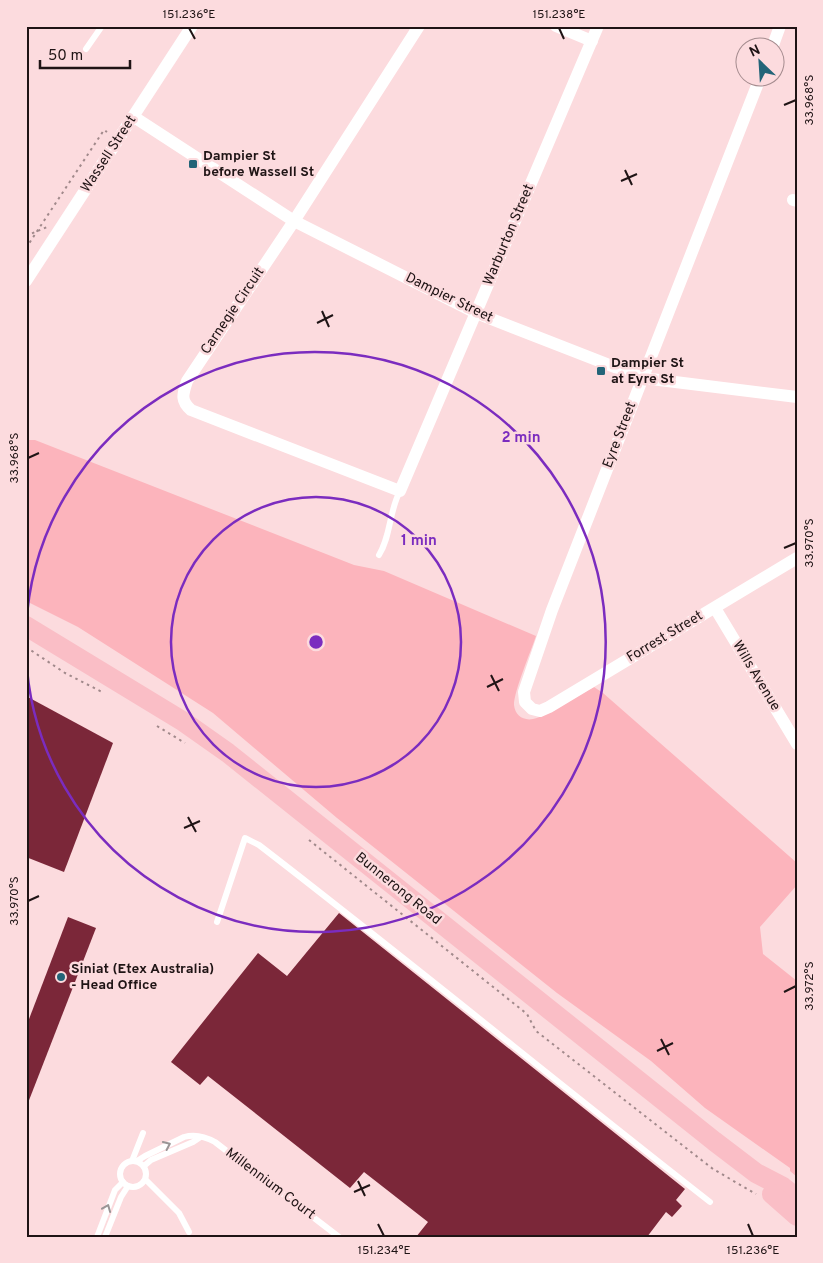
<svg xmlns="http://www.w3.org/2000/svg" width="823" height="1263" viewBox="0 0 823 1263" font-family="Overpass,sans-serif">
<style>
.green{fill:#fcb4bc}
.building{fill:#7b2739}
.lines{fill:none;stroke-linecap:round;stroke-linejoin:round}
.path{stroke:#a1898b;stroke-width:2;stroke-dasharray:2.5 4;stroke-linecap:butt}
.service{stroke:#fff;stroke-width:6}
.minor{stroke:#fff;stroke-width:12}
.primary{stroke:#fabec6;stroke-width:20}
.oneway{stroke:#9a9596}
.ticks{fill:none;stroke:#1f1415;stroke-width:2}
.ring{fill:none;stroke:#7b2cbf;stroke-width:2.5}
.poi-dot{fill:#236478;stroke:#fcdbde;stroke-width:2}
.labels{text-anchor:middle;dominant-baseline:central;stroke-width:5;stroke-linejoin:round;paint-order:stroke}
.street-label{font-size:14px;fill:#1f1415;stroke:#fcdbde}
.poi-label{font-size:14px;font-weight:bold;fill:#1f1415;stroke:#fcdbde;text-anchor:start}
.centre{fill:#7b2cbf;stroke:#fcdbde;stroke-width:2.5}
.ring-label{font-size:15px;text-anchor:middle;font-weight:bold;fill:#7b2cbf;stroke:#fcdbde;stroke-width:5;stroke-linejoin:round;paint-order:stroke}
.neatline{fill:none;stroke:#1f1415;stroke-width:2}
.ticks-label{font-size:12px;text-anchor:middle;fill:#1f1415}
</style>
<rect width="100%" height="100%" fill="#fcdbde"/>
<path class="green" d="M 26,440 L 35,440 L 354,565 L 384,571 L 536,636 C 531,651 514,691 514,705 C 515,715 523,721 533,719 C 549,716 578,695 594,687 L 603,693 L 797,863 L 797,885 L 760,927 L 763,954 L 797,981 L 797,1177 L 790,1171 L 790,1168 L 705,1108 L 651,1061 L 557,993 L 337,818 L 213,713 L 78,627 L 26,601 Z"/>
<g class="building">
<path d="M 26,696 L 113,743 L 64,872 L 26,857 Z"/>
<path d="M 339,913 L 685,1189 L 676,1200 L 682,1206 L 672,1217 L 666,1212 L 647,1237 L 416,1237 L 428,1222 L 364,1172 L 350,1188 L 208,1076 L 200,1085 L 171,1062 L 258,953 L 287,976 Z"/>
<path d="M 68,917 L 96,928 L 26,1108 L 26,1027 Z"/>
</g>
<g class="lines">
<g class="path">
<path d="M 26,236 L 47,227"/>
<path d="M 26,248 L 104,130 L 107,132"/>
<path d="M 26,647 L 65,673 L 104,693"/>
<path d="M 157,726 L 185,743"/>
<path d="M 309,840 L 527,1014 L 536,1031 L 713,1169 L 756,1194"/>
</g>
<g class="service">
<path d="M 86,49 L 102,26"/>
<path d="M 379,555 C 391,536 389,511 400,491"/>
<path d="M 217,922 L 245,838 L 259,845 C 411,962 559,1084 710,1202"/>
<circle cx="133" cy="1174" r="13"/>
<path d="M 132,1161 L 143,1133"/>
<path d="M 137,1161 L 145,1156 L 184,1137 C 194,1134 206,1137 215,1142 L 339,1237"/>
<path d="M 144,1166 L 151,1160 L 193,1142 L 199,1138"/>
<path d="M 146,1180 L 179,1213 L 189,1232"/>
<path d="M 97,1237 L 115,1190 L 123,1182"/>
<path d="M 105,1237 L 121,1197 L 128,1186"/>
</g>
<g class="minor">
<path d="M 419,26 L 294,221 L 187,381 C 183,394 180,400 191,410 L 400,491 L 598,26"/>
<path d="M 556,26 L 592,41"/>
<path d="M 772,48 L 780,26"/>
<path d="M 760,78 L 552,610 L 524,692 L 525,702 L 532,709 L 540,711 L 549,707 L 797,558"/>
<path d="M 134,117 L 294,221 L 476,313 L 635,375 L 651,379 L 797,397"/>
<path d="M 793,200 L 797,201"/>
<path d="M 26,281 L 192,26"/>
<path d="M 715,608 L 797,744"/>
</g>
<g class="primary">
<path d="M 26,626 L 184,722 L 228,753 L 714,1141 L 756,1173 L 783,1187 L 797,1198"/>
<path d="M 772,1194 L 797,1216"/>
</g>
</g>
<defs><path id="oneway-chevron" d="M-2-3.5L2.5 0L-2 3.5" fill="none" stroke-width="1.6" stroke-linecap="round" stroke-linejoin="round" transform="scale(1.25)"/></defs>
<g class="oneway">
<use href="#oneway-chevron" transform="translate(167 1145) rotate(-25)"/>
<use href="#oneway-chevron" transform="translate(107 1208) rotate(-68)"/>
</g>
<path class="ticks" d="M 189,28 L 195,39M 559,28 L 564,39M 784,105 L 796,100M 625,170 L 632,185M 621,181 L 637,174M 322,311 L 329,327M 317,323 L 333,315M 28,458 L 39,453M 784,548 L 796,543M 491,675 L 499,691M 487,687 L 503,679M 188,817 L 196,832M 184,828 L 200,821M 28,901 L 39,896M 784,992 L 796,986M 661,1039 L 669,1055M 657,1051 L 673,1043M 358,1181 L 365,1196M 354,1192 L 370,1185M 378,1224 L 384,1236M 748,1224 L 753,1236"/>
<g class="ring">
<circle cx="316" cy="642" r="145"/>
<path d="M26 629A290 290 0 1 1 26 655"/>
</g>
<g class="poi-dot">
<rect x="188" y="159" width="10" height="10" rx="2.5"/>
<rect x="596" y="366" width="10" height="10" rx="2.5"/>
<circle cx="61" cy="977" r="5"/>
</g>
<g class="labels">
<g class="street-label">
<text transform="translate(109 154) rotate(-57)">Wassell Street</text>
<text transform="translate(509 235) rotate(-67)">Warburton Street</text>
<text transform="translate(449 298) rotate(26)">Dampier Street</text>
<text transform="translate(233 311) rotate(-56)">Carnegie Circuit</text>
<text transform="translate(620 435) rotate(-69)">Eyre Street</text>
<text transform="translate(665 637) rotate(-31)">Forrest Street</text>
<text transform="translate(756 676) rotate(59)">Wills Avenue</text>
<text transform="translate(398 889) rotate(39)">Bunnerong Road</text>
<text transform="translate(270 1184) rotate(37)">Millennium Court</text>
</g>
<g class="poi-label">
<text x="203" y="156">Dampier St<tspan x="203" dy="16">before Wassell St</tspan></text>
<text x="611" y="363">Dampier St<tspan x="611" dy="16">at Eyre St</tspan></text>
<text x="71" y="969">Siniat (Etex Australia)<tspan x="71" dy="16">- Head Office</tspan></text>
</g>
</g>
<circle cx="316" cy="642" r="8" class="centre"/>
<g class="ring-label">
<text x="521" y="442">2 min</text>
<text x="419" y="545">1 min</text>
</g>
<rect width="823" height="1263" fill="none" stroke="#fcdbde" stroke-width="55"/>
<g transform="translate(760 62) rotate(335)"><circle r="24" fill="#fcdbde" stroke="#a48b8e"/>
<path d="M0-4L9 19L0 12L-9 19Z" fill="#236478"/>
<text y="-8" font-size="14" font-weight="bold" text-anchor="middle" fill="#1f1415">N</text>
</g>
<path d="M40 60v8h90v-8" fill="none" stroke="#1f1415" stroke-width="2.5"/>
<text x="48" y="60" font-size="15" fill="#1f1415" stroke="#fcdbde" stroke-width="4" paint-order="stroke">50 m</text>
<rect x="28" y="28" width="768" height="1208" class="neatline"/>
<g class="ticks-label">
<text x="189" y="18">151.236°E</text>
<text x="559" y="18">151.238°E</text>
<text transform="translate(809 100) rotate(-90)" y="4">33.968°S</text>
<text transform="translate(14 458) rotate(-90)" y="4">33.968°S</text>
<text transform="translate(809 543) rotate(-90)" y="4">33.970°S</text>
<text transform="translate(14 901) rotate(-90)" y="4">33.970°S</text>
<text transform="translate(809 986) rotate(-90)" y="4">33.972°S</text>
<text x="384" y="1254">151.234°E</text>
<text x="753" y="1254">151.236°E</text>
</g>
</svg>
